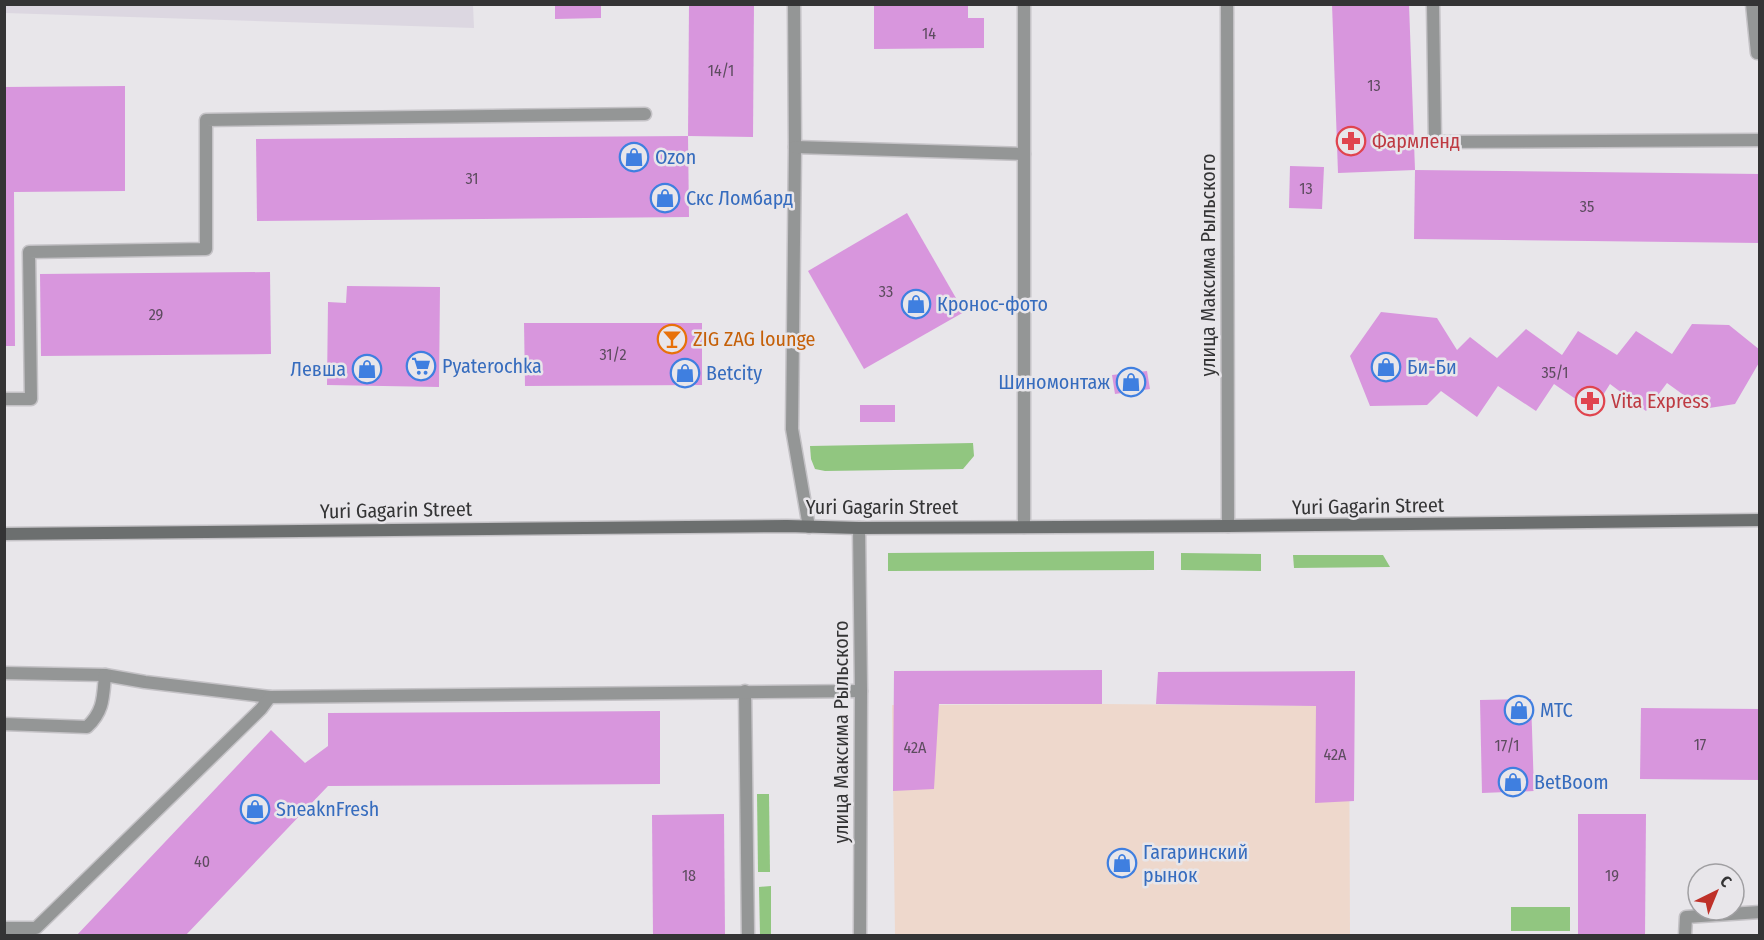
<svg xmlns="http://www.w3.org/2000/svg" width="1764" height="940" viewBox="0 0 1764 940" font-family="'Fira Sans Condensed',sans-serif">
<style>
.commercial{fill:#eed8cc}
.built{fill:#dcd7e1}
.green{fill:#91c680}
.building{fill:#d896dd}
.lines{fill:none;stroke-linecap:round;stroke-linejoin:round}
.service-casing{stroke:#c4c2c6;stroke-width:15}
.minor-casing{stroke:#c4c2c6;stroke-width:15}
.secondary-casing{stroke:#c4c2c6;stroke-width:15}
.service{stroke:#949696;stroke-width:12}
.minor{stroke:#949696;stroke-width:12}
.secondary{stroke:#6c6f6f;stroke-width:12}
.labels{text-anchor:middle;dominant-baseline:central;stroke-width:5;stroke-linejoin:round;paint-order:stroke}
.number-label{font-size:16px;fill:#5d4c5f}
.health-label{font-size:20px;fill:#be3a42;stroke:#e8e6ea;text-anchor:start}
.shop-label{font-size:20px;fill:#366cbe;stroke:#e8e6ea;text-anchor:start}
.street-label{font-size:20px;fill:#343435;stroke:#e8e6ea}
.food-label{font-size:20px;fill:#c56008;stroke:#e8e6ea;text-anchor:start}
</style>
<rect width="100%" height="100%" fill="#e8e6ea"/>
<path class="commercial" d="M 1102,704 L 1316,706 L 1349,704 L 1350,935 L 895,935 L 892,705 Z"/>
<path class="built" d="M 5,4 L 473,5 L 474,28 L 5,13 Z"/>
<g class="green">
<path d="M 973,443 L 974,456 L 963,469 L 825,471 L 815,469 L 811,459 L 810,446 Z"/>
<path d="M 1154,551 L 1154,570 L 888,571 L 888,553 Z"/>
<path d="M 1181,553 L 1261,554 L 1261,571 L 1181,570 Z"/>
<path d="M 1293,555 L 1383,555 L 1390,567 L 1294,568 Z"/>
<path d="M 757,794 L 769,794 L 770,872 L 758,872 Z"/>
<path d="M 771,886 L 771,935 L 760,935 L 759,887 Z"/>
<rect x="1511" y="907" width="59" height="24"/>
</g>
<g class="building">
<path d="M 555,4 L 601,4 L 601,18 L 555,19 Z"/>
<path d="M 689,4 L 754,4 L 753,137 L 688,136 Z"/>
<path d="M 874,4 L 968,4 L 968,18 L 984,18 L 984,48 L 874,49 Z"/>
<path d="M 1332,4 L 1409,4 L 1415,170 L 1338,173 Z"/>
<path d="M 125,86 L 125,191 L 14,192 L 15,346 L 4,346 L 4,87 Z"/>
<path d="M 688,136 L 689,217 L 257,221 L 256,139 Z"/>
<path d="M 1290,166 L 1324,167 L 1322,209 L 1289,208 Z"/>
<path d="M 1415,170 L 1760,174 L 1760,243 L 1414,239 Z"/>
<path d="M 907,213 L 964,312 L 864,369 L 808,271 Z"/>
<path d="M 270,272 L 271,354 L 41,356 L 40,274 Z"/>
<path d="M 347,286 L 440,287 L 439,387 L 327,385 L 328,302 L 346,303 Z"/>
<path d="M 1381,312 L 1437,318 L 1457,350 L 1470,337 L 1497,358 L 1526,329 L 1562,355 L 1578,331 L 1617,355 L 1636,331 L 1672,354 L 1692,324 L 1729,325 L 1760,350 L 1760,361 L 1735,404 L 1703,409 L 1667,383 L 1646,411 L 1610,384 L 1593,411 L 1554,384 L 1536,411 L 1498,386 L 1477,417 L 1441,391 L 1427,405 L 1370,406 L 1350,356 Z"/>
<path d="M 524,323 L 702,323 L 702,385 L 525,386 Z"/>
<path d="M 1147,371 L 1150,389 L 1115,394 L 1112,375 Z"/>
<rect x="860" y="405" width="35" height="17"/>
<path d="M 1102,670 L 1102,704 L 939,704 L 934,789 L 893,791 L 894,671 Z"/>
<path d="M 1355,671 L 1354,801 L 1315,803 L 1316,706 L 1156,704 L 1158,672 Z"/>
<path d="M 1531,699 L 1534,791 L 1482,793 L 1480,700 Z"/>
<path d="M 1641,708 L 1760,709 L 1760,780 L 1640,779 Z"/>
<path d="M 660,711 L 660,784 L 328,786 L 185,936 L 76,936 L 271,730 L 305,763 L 328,746 L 328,713 Z"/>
<path d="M 724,814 L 725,936 L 653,936 L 652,815 Z"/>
<path d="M 1578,814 L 1646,814 L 1645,936 L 1578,936 Z"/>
</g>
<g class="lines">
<g class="service-casing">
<g id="service">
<path d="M 794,4 L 795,147 L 792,429 L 809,527"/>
<path d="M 1433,4 L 1435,142 L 1760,140"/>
<path d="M 1752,4 L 1757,53 L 1760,53"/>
<path d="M 795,147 L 1024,154"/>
<path d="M 4,399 L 31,399 L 29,252 L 206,249 L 206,120 L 645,114"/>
<path d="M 1024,527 L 1024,4"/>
<path d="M 4,673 L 105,675 L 145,682 L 270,697"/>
<path d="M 745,691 L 748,936"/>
<path d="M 4,724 L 87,727 C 104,711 103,697 105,675"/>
<path d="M 4,928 L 36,928 L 261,709 L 270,697 L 861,691"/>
<path d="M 1685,936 L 1686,917 L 1760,912"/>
</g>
</g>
<g class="minor-casing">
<g id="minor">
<path d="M 1227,4 L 1228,526"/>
<path d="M 859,528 L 861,691 L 860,936"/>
</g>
</g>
<g class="secondary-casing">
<path id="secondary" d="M 4,534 L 787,526 L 859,528 L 1228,526 L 1760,520"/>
</g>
<use href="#service" class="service"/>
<use href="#minor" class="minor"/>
<use href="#secondary" class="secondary"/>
</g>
<defs>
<g id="pharmacy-ring" transform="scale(1.5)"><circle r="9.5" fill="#e8e6ea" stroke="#e0444e" stroke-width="1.5"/><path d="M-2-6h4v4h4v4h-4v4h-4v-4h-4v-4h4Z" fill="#e0444e"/></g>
<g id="shop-ring" transform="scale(1.5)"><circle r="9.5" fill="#e8e6ea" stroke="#3f7fe0" stroke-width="1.5"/><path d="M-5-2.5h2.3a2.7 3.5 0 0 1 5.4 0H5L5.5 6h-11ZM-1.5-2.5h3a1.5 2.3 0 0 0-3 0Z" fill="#3f7fe0"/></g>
<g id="bar-ring" transform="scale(1.5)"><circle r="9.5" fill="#e8e6ea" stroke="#e8710a" stroke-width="1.5"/><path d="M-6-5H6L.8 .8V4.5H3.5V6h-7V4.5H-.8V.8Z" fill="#e8710a"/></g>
<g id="supermarket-ring" transform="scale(1.5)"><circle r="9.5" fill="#e8e6ea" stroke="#3f7fe0" stroke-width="1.5"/><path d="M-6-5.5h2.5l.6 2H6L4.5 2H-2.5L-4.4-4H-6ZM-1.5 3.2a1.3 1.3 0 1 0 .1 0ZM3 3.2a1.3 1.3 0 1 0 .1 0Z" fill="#3f7fe0"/></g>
</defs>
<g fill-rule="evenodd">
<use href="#pharmacy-ring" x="1351" y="141"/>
<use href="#shop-ring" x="634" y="157"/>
<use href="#shop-ring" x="665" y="198"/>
<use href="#shop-ring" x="916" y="304"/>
<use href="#bar-ring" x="672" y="339"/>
<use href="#supermarket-ring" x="421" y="366"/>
<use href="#shop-ring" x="1386" y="367"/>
<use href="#shop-ring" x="367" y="369"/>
<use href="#shop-ring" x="685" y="373"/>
<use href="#shop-ring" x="1131" y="382"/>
<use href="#pharmacy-ring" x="1590" y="401"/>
<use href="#shop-ring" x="1519" y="710"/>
<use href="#shop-ring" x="1513" y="782"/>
<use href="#shop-ring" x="255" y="809"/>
<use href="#shop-ring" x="1122" y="863"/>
</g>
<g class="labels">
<g class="number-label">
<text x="929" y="33">14</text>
<text x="721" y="70">14/1</text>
<text x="1374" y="85">13</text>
<text x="472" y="178">31</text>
<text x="1306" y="188">13</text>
<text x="1587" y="206">35</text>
<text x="886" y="291">33</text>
<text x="156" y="314">29</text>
<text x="613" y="354">31/2</text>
<text x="1555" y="372">35/1</text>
<text x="1700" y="744">17</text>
<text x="1507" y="745">17/1</text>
<text x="915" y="747">42А</text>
<text x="1335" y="754">42А</text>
<text x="202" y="861">40</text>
<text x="689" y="875">18</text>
<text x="1612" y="875">19</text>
</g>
<g class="health-label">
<text x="1372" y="141">Фармленд</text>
<text x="1611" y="401">Vita Express</text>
</g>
<g class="shop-label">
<text x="655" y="157">Ozon</text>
<text x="686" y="198">Скс Ломбард</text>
<text x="937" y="304">Кронос-фото</text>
<text x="442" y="366">Pyaterochka</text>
<text x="1407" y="367">Би-Би</text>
<text x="346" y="369" text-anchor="end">Левша</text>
<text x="706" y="373">Betcity</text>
<text x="1110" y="382" text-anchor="end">Шиномонтаж</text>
<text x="1540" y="710">МТС</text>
<text x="1534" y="782">BetBoom</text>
<text x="276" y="809">SneaknFresh</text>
<text x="1143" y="852">Гагаринский<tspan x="1143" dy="23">рынок</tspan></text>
</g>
<g class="street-label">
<text transform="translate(1208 265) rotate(-90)">улица Максима Рыльского</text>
<text transform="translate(1368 506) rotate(-1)">Yuri Gagarin Street</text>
<text x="882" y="507">Yuri Gagarin Street</text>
<text transform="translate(396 510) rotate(-1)">Yuri Gagarin Street</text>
<text transform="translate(841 732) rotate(-90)">улица Максима Рыльского</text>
</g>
<g class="food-label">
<text x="693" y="339">ZIG ZAG lounge</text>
</g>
</g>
<rect width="1764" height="940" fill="none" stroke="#343435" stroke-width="12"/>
<g transform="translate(1716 892) rotate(43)"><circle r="28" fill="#e8e6ea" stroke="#a09fa2" stroke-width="1.5"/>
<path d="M0-4.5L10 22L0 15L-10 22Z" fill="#bf3129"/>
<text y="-9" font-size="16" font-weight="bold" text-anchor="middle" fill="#343435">С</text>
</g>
</svg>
